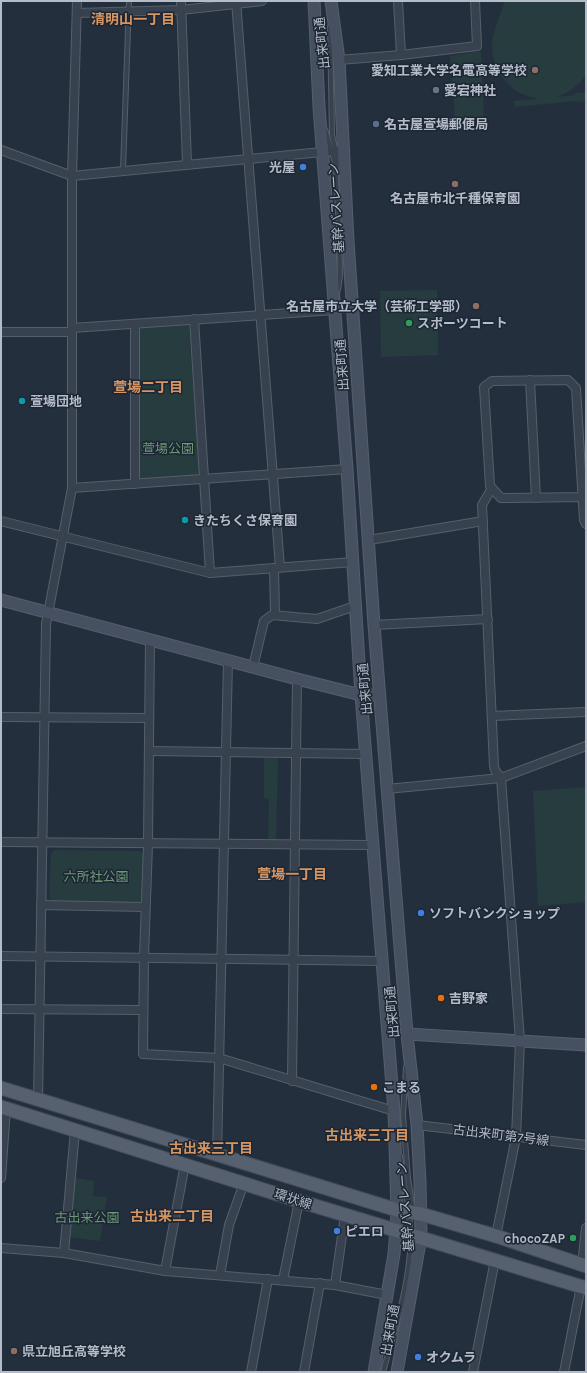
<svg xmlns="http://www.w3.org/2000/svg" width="587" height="1373" viewBox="0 0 587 1373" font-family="Karla,'Noto Sans JP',sans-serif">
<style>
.green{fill:#263c3f}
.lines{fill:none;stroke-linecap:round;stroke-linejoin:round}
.lane-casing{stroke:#565f6c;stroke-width:6}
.street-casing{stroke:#565f6c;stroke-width:10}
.secondary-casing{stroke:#565f6c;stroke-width:13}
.primary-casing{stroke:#414a57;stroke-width:15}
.lane{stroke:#38414e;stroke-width:4}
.street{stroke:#38414e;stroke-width:8}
.secondary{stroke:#465061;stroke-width:11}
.primary{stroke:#56606e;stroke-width:13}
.education-dot{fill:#8d6e63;stroke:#1d2633;stroke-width:1.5}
.worship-dot{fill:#6b7280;stroke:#1d2633;stroke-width:1.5}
.service-dot{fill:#5c6f8a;stroke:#1d2633;stroke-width:1.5}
.shop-dot{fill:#3f7fe0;stroke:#1d2633;stroke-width:1.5}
.leisure-dot{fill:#2e9e5b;stroke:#1d2633;stroke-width:1.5}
.culture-dot{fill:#0f9aa8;stroke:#1d2633;stroke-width:1.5}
.food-dot{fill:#e8710a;stroke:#1d2633;stroke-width:1.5}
.labels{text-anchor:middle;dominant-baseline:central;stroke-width:3;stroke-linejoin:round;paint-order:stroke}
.street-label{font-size:13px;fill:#b4bcc9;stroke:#1d2633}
.poi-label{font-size:13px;font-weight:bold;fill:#b4bcc9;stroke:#1d2633;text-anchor:start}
.park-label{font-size:13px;fill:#6b9a76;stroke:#1d2633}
.neighbourhood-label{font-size:14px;font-weight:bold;fill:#d59563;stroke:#1d2633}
</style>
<rect width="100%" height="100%" fill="#242f3e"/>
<g class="green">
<path d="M 505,1 L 586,1 L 586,75 C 578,86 569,93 557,97 L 575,95 L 575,93 L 586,92 L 586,101 L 576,102 L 576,101 L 515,107 L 514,101 L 537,99 C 532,97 526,96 520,93 C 500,82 488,58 493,36 C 496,24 501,12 505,1 Z"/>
<path d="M 481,51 L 484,119 L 455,119 L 450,56 Z"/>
<path d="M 437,290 L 438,355 L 381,357 L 380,291 Z"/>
<path d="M 186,324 L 189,326 L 199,472 L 196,475 L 142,479 L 139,476 L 139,333 L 142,327 Z"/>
<path d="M 264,758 L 278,758 L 276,842 L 268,842 L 269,799 L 264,798 Z"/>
<path d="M 586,787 L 586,902 L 538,906 L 533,791 Z"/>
<path d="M 54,850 L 140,851 L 143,854 L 141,900 L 138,903 L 52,901 L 49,898 L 51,854 Z"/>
<path d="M 75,1178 L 94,1181 L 93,1196 L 107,1197 L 100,1241 L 69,1237 Z"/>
</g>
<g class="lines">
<g class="lane-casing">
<g id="lane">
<path d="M 330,27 L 332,135 L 339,166"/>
<path d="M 325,129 L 335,163 L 339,227 L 340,276 L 338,290"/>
<path d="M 123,170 L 129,1"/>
<path d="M 406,1067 L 403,1115 L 408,1178 L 413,1211"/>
<path d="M 383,1372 C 393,1336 405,1299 409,1262 C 414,1229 405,1190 400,1156"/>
</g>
</g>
<g class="street-casing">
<g id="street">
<path d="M 181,1 L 187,164"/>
<path d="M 236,1 L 280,567"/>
<path d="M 398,1 L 401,55"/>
<path d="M 77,13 L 181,10 L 262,1"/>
<path d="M 339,60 L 401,55 L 477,46 L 475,1"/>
<path d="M 1,150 L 72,176 L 343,150"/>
<path d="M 194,319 L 210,573"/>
<path d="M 72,328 L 335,310"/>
<path d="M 1,332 L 72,332"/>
<path d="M 530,380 L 536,498"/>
<path d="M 135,484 L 135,324"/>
<path d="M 72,488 L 347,469"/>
<path d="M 492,488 L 482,505 L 494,766 L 495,770 L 501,778 L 520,1041 L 516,1137 L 496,1236"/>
<path d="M 583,497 L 501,498 L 490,486 L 484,387 L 492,381 L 568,380 L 576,388 L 584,520 L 586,524"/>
<path d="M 1,521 L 210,573 L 353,562"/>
<path d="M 369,540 L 483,521"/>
<path d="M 274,568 L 275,614"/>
<path d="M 374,625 L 488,619"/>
<path d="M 150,639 L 148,844 L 144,957 L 143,1054 L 219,1058 L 394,1111"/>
<path d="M 253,667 L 264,621 L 272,615 L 317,619 L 355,606"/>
<path d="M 492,716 L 586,712"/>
<path d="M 1,717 L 149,718"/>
<path d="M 149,751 L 366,754"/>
<path d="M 387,789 L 501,778 L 586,746"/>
<path d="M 1,842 L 372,845"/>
<path d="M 41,905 L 145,907"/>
<path d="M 1,956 L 382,961"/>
<path d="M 1,1009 L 143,1010"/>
<path d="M 292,1081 L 297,679"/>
<path d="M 38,1100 L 46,624 L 72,488 L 72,176 L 77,1"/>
<path d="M 417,1125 L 586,1145"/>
<path d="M 217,1155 L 228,660"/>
<path d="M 1,1178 L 6,1109"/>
<path d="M 1,1248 L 64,1253 L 165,1271 L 335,1285 L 387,1295"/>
<path d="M 64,1253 L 75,1131"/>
<path d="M 582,1265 L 586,1228"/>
<path d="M 165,1271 L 185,1164"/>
<path d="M 220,1275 L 229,1225 L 244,1183"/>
<path d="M 283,1280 L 299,1201"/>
<path d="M 335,1285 L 345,1215"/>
<path d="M 251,1372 L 268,1279"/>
<path d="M 304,1372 L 320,1283"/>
<path d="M 473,1372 L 495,1260"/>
<path d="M 564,1372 L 581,1286"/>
</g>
</g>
<g class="secondary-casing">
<g id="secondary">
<path d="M 314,1 L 319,107 L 347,469 L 361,695 L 394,1111 L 397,1210 L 396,1230 L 394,1254 L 374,1372"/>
<path d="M 331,1 L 339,60 L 348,241 L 374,625 L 407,1034 L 417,1125 L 420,1182 L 421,1237 L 397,1372"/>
<path d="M 1,600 L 297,679 L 361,695 L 379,695"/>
<path d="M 407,1034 L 586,1045"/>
</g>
</g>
<g class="primary-casing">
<g id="primary">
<path d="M 1,1088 L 397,1210 L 421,1214 L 496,1236 L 586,1266"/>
<path d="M 1,1107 L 299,1201 L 586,1288"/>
</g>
</g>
<use href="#lane" class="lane"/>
<use href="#street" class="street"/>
<use href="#secondary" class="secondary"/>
<use href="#primary" class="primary"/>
</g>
<g class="education-dot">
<circle cx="535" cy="70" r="4"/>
<circle cx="455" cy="184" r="4"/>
<circle cx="476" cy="306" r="4"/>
<circle cx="14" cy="1351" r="4"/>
</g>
<circle class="worship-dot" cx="436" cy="90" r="4"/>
<circle class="service-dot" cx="376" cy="124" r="4"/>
<g class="shop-dot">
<circle cx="303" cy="167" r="4"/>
<circle cx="421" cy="913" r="4"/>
<circle cx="337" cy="1231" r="4"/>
<circle cx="418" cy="1357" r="4"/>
</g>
<g class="leisure-dot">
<circle cx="409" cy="323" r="4"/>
<circle cx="573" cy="1238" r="4"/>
</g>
<g class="culture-dot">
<circle cx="22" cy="401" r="4"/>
<circle cx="185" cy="520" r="4"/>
</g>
<g class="food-dot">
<circle cx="441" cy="998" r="4"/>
<circle cx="374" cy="1087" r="4"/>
</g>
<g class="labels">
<g class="street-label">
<text transform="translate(322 43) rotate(-96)">出来町通</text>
<text transform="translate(336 208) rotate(-94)">基幹バスレーン</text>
<text transform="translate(342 365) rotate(-94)">出来町通</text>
<text transform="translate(365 689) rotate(-95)">出来町通</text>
<text transform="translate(392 1012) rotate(-95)">出来町通</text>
<text transform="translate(501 1135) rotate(7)">古出来町第7号線</text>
<text transform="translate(293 1199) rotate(18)">環状線</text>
<text transform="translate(405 1207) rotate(-95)">基幹バスレーン</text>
<text transform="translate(390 1330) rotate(-80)">出来町通</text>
</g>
<g class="poi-label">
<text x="527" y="70" text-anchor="end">愛知工業大学名電高等学校</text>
<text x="444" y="90">愛宕神社</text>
<text x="384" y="124">名古屋萱場郵便局</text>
<text x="295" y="167" text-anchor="end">光屋</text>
<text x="455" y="198" text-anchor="middle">名古屋市北千種保育園</text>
<text x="468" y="306" text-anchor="end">名古屋市立大学（芸術工学部）</text>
<text x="417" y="323">スポーツコート</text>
<text x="30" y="401">萱場団地</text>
<text x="193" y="520">きたちくさ保育園</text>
<text x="429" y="913">ソフトバンクショップ</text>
<text x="449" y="998">吉野家</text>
<text x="382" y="1087">こまる</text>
<text x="345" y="1231">ピエロ</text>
<text x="565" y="1238" text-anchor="end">chocoZAP</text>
<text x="22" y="1351">県立旭丘高等学校</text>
<text x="426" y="1357">オクムラ</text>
</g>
<g class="park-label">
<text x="168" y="448">萱場公園</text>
<text x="96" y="876">六所社公園</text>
<text x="87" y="1217">古出来公園</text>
</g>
<g class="neighbourhood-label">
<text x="133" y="19">清明山一丁目</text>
<text x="148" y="387">萱場二丁目</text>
<text x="292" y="874">萱場一丁目</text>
<text x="367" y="1135">古出来三丁目</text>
<text x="211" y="1148">古出来三丁目</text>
<text x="172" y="1216">古出来二丁目</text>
</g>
</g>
<rect width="587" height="1373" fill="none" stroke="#b4bcc9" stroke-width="4"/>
</svg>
